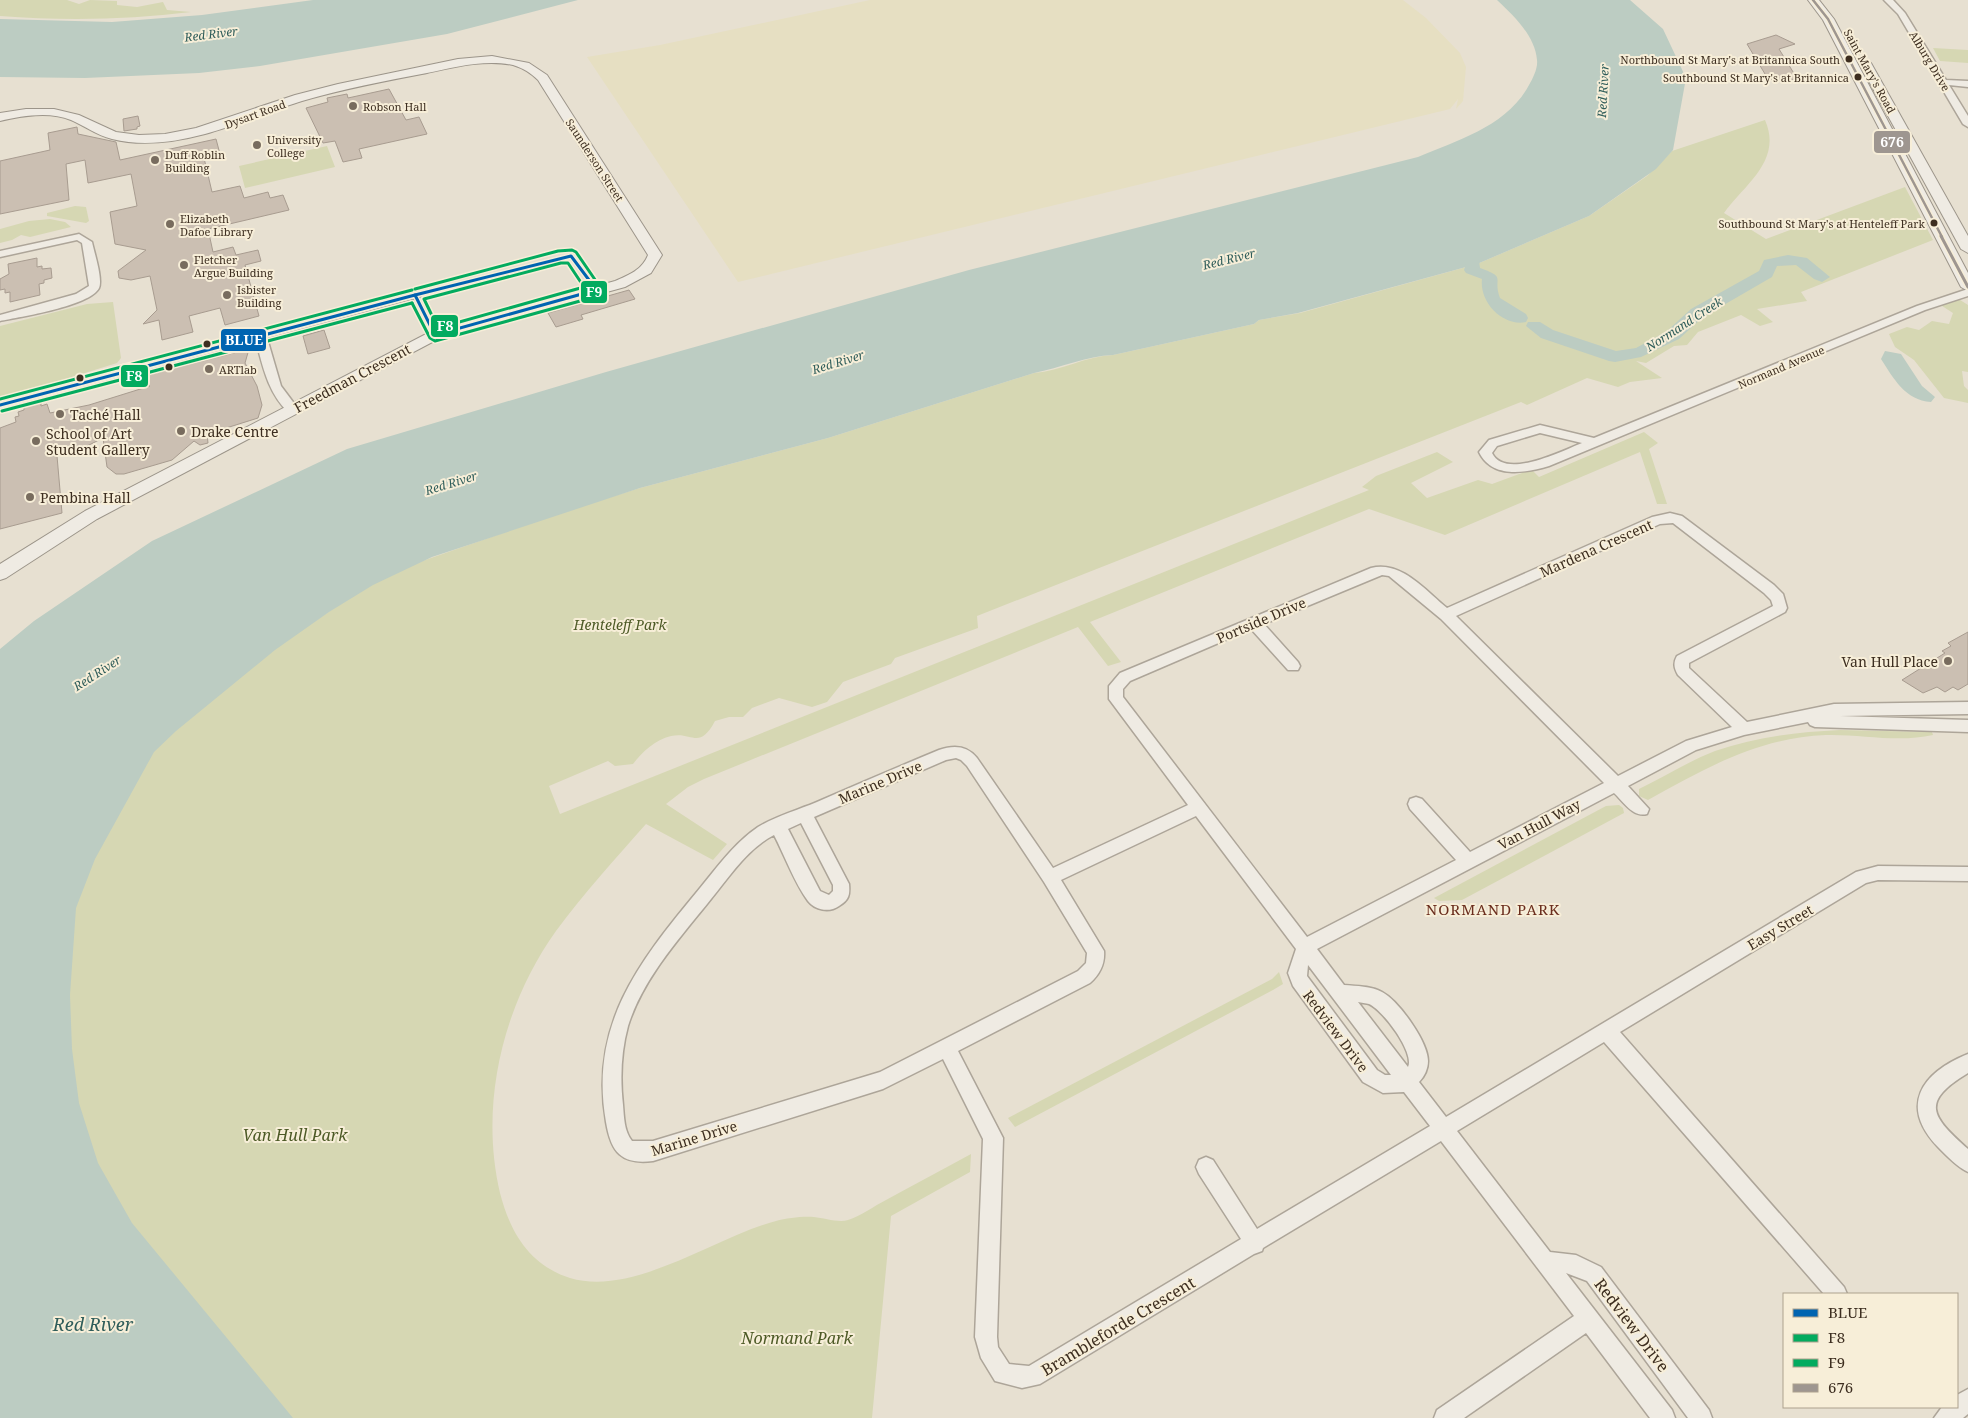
<svg xmlns="http://www.w3.org/2000/svg" width="1968" height="1418" viewBox="0 0 1968 1418" font-family="'Noto Serif',serif">
<style>
.farmland{fill:#e6dfc2}
.green{fill:#d6d7b3}
.water{fill:#bcccc2}
.lines{fill:none;stroke-linecap:round;stroke-linejoin:round}
.river{fill:#bcccc2;fill-rule:evenodd}
.building{fill:#cbbfb2;stroke:#a89c90}
.street-casing{stroke:#ada599;stroke-width:3}
.secondary-casing{stroke:#9c958a;stroke-width:2}
.street{fill:#efebe3;fill-rule:evenodd}
.secondary{fill:#efebe3;fill-rule:evenodd}
.bus-1-casing{stroke:#f7eed8;stroke-width:6}
.bus-2-casing{stroke:#f7eed8;stroke-width:6}
.bus-3-casing{stroke:#f7eed8;stroke-width:6}
.bus-4-far1-casing{stroke:#f7eed8;stroke-width:5}
.bus-4-casing{stroke:#f7eed8;stroke-width:6}
.bus-1{stroke:#0064b1;stroke-width:3}
.bus-2{stroke:#03ab5f;stroke-width:3}
.bus-3{stroke:#03ab5f;stroke-width:3}
.bus-4-far1{stroke:#9e9690;stroke-width:2.5}
.bus-4{stroke:#9e9690;stroke-width:3}
.bus-dot{fill:#3d2e20;stroke:#f7eed8;stroke-width:2}
.poi-dot{fill:#786c5e;stroke:#f7eed8;stroke-width:2}
.labels{text-anchor:middle;dominant-baseline:central;stroke-width:4;stroke-linejoin:round;paint-order:stroke}
.far-bus-label{font-size:11px;fill:#3d2e20;stroke:#f7eed8;text-anchor:end}
.far-street-label{font-size:11px;fill:#3d2e20;stroke:#f7eed8}
.far-poi-label{font-size:11px;fill:#3d2e20;stroke:#f7eed8;text-anchor:start}
.far-water-label{font-size:12px;font-style:italic;fill:#2f5d5a;stroke:#f7eed8}
.street-label{font-size:14px;fill:#3d2e20;stroke:#f7eed8}
.poi-label{font-size:14px;fill:#3d2e20;stroke:#f7eed8;text-anchor:start}
.park-label{font-size:14px;font-style:italic;fill:#4d5a26;stroke:#f7eed8}
.neighbourhood-label{font-size:15px;letter-spacing:1px;fill:#6b2e1e;stroke:#f7eed8}
.near-park-label{font-size:16px;font-style:italic;fill:#4d5a26;stroke:#f7eed8}
.near-street-label{font-size:16px;fill:#3d2e20;stroke:#f7eed8}
.near-water-label{font-size:18px;font-style:italic;fill:#2f5d5a;stroke:#f7eed8}
.line-badge{stroke:#f7eed8;stroke-width:2}
.badge-label{font-size:14px;text-anchor:middle;font-weight:bold;fill:#fff}
</style>
<rect width="100%" height="100%" fill="#e7e0d1"/>
<path class="farmland" d="M 870,0 L 1403,0 L 1426,18 L 1460,53 L 1466,67 L 1463,101 L 1456,109 L 1458,99 L 1450,109 L 738,282 L 587,57 L 660,45 Z"/>
<g class="green">
<path d="M 0,0 L 67,0 L 79,4 L 90,0 L 117,1 L 117,5 L 137,7 L 163,2 L 167,10 L 191,12 C 128,20 63,21 0,16 Z"/>
<path d="M 1933,48 L 1968,50 L 1968,63 L 1940,61 Z"/>
<path d="M 1765,120 C 1783,161 1744,185 1724,213 L 1766,239 L 1905,187 L 1933,240 L 1801,292 L 1807,301 L 1757,309 L 1773,322 L 1760,326 L 1741,315 L 1698,332 L 1687,345 L 1674,346 L 1646,363 L 1636,361 L 1662,378 L 1630,382 L 1618,387 L 1587,378 L 1527,405 L 1521,402 L 977,616 L 978,628 L 895,658 L 891,664 L 843,682 L 827,702 L 812,707 L 779,698 L 752,708 L 743,717 L 729,717 L 715,721 C 699,751 692,731 671,736 C 655,740 643,751 633,764 L 615,766 L 608,761 L 549,786 L 560,814 L 1369,490 L 1362,487 L 1376,476 L 1437,452 L 1453,462 L 1411,483 L 1427,498 L 1478,480 L 1492,484 L 1522,473 L 1514,464 L 1526,464 L 1539,477 L 1644,432 L 1658,443 L 1649,449 L 1667,504 L 1657,504 L 1640,452 L 1445,535 L 1369,509 L 1090,622 L 1121,662 L 1108,666 L 1078,627 L 704,779 L 688,787 L 666,804 L 727,844 L 713,860 L 646,824 C 615,859 584,893 556,931 C 503,1005 479,1104 500,1193 C 510,1232 529,1265 570,1278 C 634,1297 715,1237 776,1221 C 787,1218 803,1216 814,1217 C 824,1218 839,1223 848,1220 C 861,1216 874,1206 886,1200 C 914,1185 943,1169 971,1154 L 970,1172 L 891,1216 L 872,1418 L 284,1418 L 135,1257 L 46,1048 L 48,948 L 132,769 L 208,693 L 385,574 L 563,512 L 640,488 L 828,438 L 1034,373 C 1061,371 1086,356 1113,355 L 1254,324 L 1259,320 L 1300,313 L 1477,264 L 1589,216 L 1647,176 L 1672,151 Z"/>
<path d="M 327,146 L 335,167 L 245,188 L 239,166 Z"/>
<path d="M 75,206 L 86,207 L 89,221 L 86,223 L 47,216 L 47,213 Z"/>
<path d="M 50,219 L 65,222 L 71,227 L 30,237 L 21,235 L 12,240 L 0,243 L 0,229 L 29,221 Z"/>
<path d="M 1957,298 L 1968,305 L 1968,372 L 1962,371 L 1964,386 L 1968,390 L 1968,403 L 1944,398 L 1914,360 L 1895,347 L 1889,334 L 1907,327 L 1919,330 L 1932,321 L 1949,324 L 1953,313 L 1939,304 Z"/>
<path d="M 113,302 L 121,358 L 117,363 L 72,377 L 62,383 L 0,399 L 0,326 L 87,304 Z"/>
<path d="M 1840,730 L 1932,732 L 1933,735 C 1898,743 1861,734 1826,735 C 1757,738 1706,768 1648,800 L 1639,796 L 1639,789 C 1664,777 1689,761 1715,751 C 1756,737 1797,732 1840,730 Z"/>
<path d="M 1619,805 L 1623,808 L 1624,813 L 1462,900 L 1439,901 L 1434,898 L 1606,806 Z"/>
<path d="M 1279,972 L 1283,984 L 1273,990 L 1015,1127 L 1008,1118 L 1272,979 Z"/>
</g>
<g class="water">
<path d="M 313,0 L 578,0 L 447,34 L 260,66 L 199,73 L 85,78 L 0,77 L 0,19 L 112,22 L 202,15 Z"/>
<path d="M 1497,0 L 1630,0 L 1663,29 L 1686,78 L 1673,150 L 1656,169 L 1589,216 L 1477,264 L 1298,313 L 1259,320 L 1254,324 L 1113,355 C 1087,356 1060,368 1034,373 L 828,438 L 640,488 L 432,557 L 373,585 L 329,612 L 275,650 L 176,731 L 154,752 L 95,859 L 76,908 L 70,995 L 72,1049 L 79,1103 L 98,1163 L 132,1223 L 293,1418 L 0,1418 L 0,649 L 34,621 L 152,541 L 347,449 L 606,372 L 969,270 L 1418,157 C 1458,140 1507,126 1529,85 C 1533,78 1538,68 1537,60 C 1535,36 1514,16 1497,0 Z"/>
<path d="M 1885,351 L 1901,354 L 1922,386 L 1935,397 L 1931,402 C 1905,400 1894,379 1881,359 Z"/>
</g>
<g class="lines">
<g class="river">
<path d="M 1788,255 L 1807,258 L 1830,277 L 1822,282 L 1814,279 L 1796,265 L 1777,266 L 1772,277 L 1703,317 L 1679,339 L 1641,357 L 1615,362 L 1609,361 L 1541,338 L 1526,326 L 1528,322 L 1540,322 L 1553,330 L 1616,351 L 1636,348 L 1667,331 L 1691,309 L 1759,271 L 1764,260 Z"/>
<path d="M 1473,259 L 1479,261 L 1480,268 C 1508,278 1492,277 1500,298 L 1526,314 L 1528,318 L 1526,322 C 1504,327 1479,303 1482,279 L 1466,273 L 1464,270 L 1467,261 Z"/>
</g>
</g>
<g class="building">
<path d="M 1776,35 L 1795,44 L 1779,49 L 1798,80 L 1768,79 L 1747,44 Z"/>
<path d="M 389,89 L 406,120 L 419,117 L 427,134 L 359,149 L 362,158 L 343,162 L 335,141 L 323,143 L 306,108 L 328,102 L 327,98 L 347,94 L 348,98 Z"/>
<path d="M 138,116 L 140,126 L 137,127 L 137,129 L 124,131 L 123,119 Z"/>
<path d="M 77,127 L 78,134 L 116,142 L 120,160 L 216,139 L 220,154 L 204,158 L 212,192 L 240,186 L 244,198 L 268,192 L 270,198 L 283,195 L 289,210 L 208,229 L 213,252 L 233,247 L 236,255 L 258,250 L 261,261 L 245,265 L 259,316 L 225,325 L 220,308 L 189,316 L 193,332 L 162,340 L 159,320 L 143,324 L 157,310 L 150,276 L 131,280 L 119,278 L 118,271 L 146,250 L 115,244 L 110,212 L 137,206 L 131,174 L 88,183 L 85,160 L 66,164 L 69,200 L 0,214 L 0,161 L 50,150 L 48,133 Z"/>
<path d="M 37,258 L 37,267 L 42,266 L 42,269 L 51,268 L 52,278 L 44,280 L 44,283 L 39,284 L 40,295 L 10,302 L 10,292 L 5,293 L 5,289 L 0,290 L 0,279 L 9,274 L 8,264 Z"/>
<path d="M 629,290 L 635,299 L 581,315 L 583,319 L 556,327 L 548,313 Z"/>
<path d="M 324,330 L 330,348 L 308,354 L 303,336 Z"/>
<path d="M 249,349 L 245,363 L 257,386 L 262,405 L 258,418 L 207,434 L 208,443 L 200,445 L 194,441 L 172,460 L 124,474 L 116,474 L 107,467 L 103,438 L 85,447 L 57,456 L 62,513 L 0,529 L 0,428 L 16,422 L 15,417 L 19,416 L 18,412 L 24,410 L 24,407 L 41,402 L 41,406 L 47,404 L 50,413 L 89,405 L 150,386 L 136,378 Z"/>
<path d="M 1968,632 L 1968,684 L 1958,690 L 1953,687 L 1945,692 L 1937,687 L 1923,693 L 1902,680 L 1945,653 L 1942,651 L 1951,646 L 1948,643 Z"/>
</g>
<g class="lines">
<g class="street-casing">
<g id="street">
<path d="M 1884,0 L 1893,0 L 1905,13 L 1946,80 L 1968,81 L 1968,87 L 1949,85 L 1968,116 L 1968,127 L 1963,124 L 1898,14 Z"/>
<path d="M 79,234 L 92,242 C 94,252 103,279 99,288 C 90,306 20,317 0,321 L 0,315 L 76,294 L 89,286 L 82,243 L 77,240 L 0,257 L 0,251 Z"/>
<path d="M 1968,289 L 1968,296 L 1925,310 L 1549,466 C 1525,473 1492,479 1479,452 L 1489,440 L 1540,425 L 1594,438 L 1917,306 ZM 1540,433 L 1582,443 C 1562,451 1505,480 1492,453 L 1497,446 Z"/>
<path d="M 415,292 L 421,295 L 419,297 L 267,338 L 281,386 L 299,410 L 297,413 L 289,413 C 268,393 263,367 256,341 L 0,409 L 0,401 Z"/>
<path d="M 1670,513 L 1682,516 L 1774,585 L 1783,594 L 1787,608 L 1785,612 L 1689,663 L 1689,668 L 1747,722 L 1834,704 L 1968,702 L 1968,714 L 1840,716 L 1968,720 L 1968,732 L 1815,727 L 1810,725 L 1808,722 L 1744,735 L 1696,750 L 1628,786 L 1649,809 L 1647,814 C 1633,818 1623,801 1614,793 L 1317,949 L 1344,985 C 1357,986 1371,986 1382,992 C 1399,1001 1428,1042 1428,1061 C 1428,1069 1424,1077 1419,1082 L 1446,1117 L 1856,872 L 1878,866 L 1968,867 L 1968,881 L 1878,880 L 1866,883 L 1620,1032 L 1844,1287 L 1847,1294 L 1824,1294 L 1604,1042 L 1457,1131 L 1550,1252 L 1576,1255 L 1601,1267 L 1709,1410 L 1712,1418 L 1688,1418 L 1587,1281 L 1566,1273 L 1672,1410 L 1675,1418 L 1650,1418 L 1586,1333 L 1464,1418 L 1434,1418 L 1437,1410 L 1574,1316 L 1441,1141 L 1263,1248 L 1262,1251 L 1254,1254 L 1040,1384 L 1022,1388 L 995,1381 L 981,1358 L 975,1337 L 983,1139 L 943,1059 L 883,1089 L 653,1161 C 621,1165 611,1152 606,1122 C 589,1026 638,963 696,893 C 715,870 733,844 758,827 C 776,816 798,810 817,802 C 858,784 898,767 939,750 C 953,745 967,745 977,758 L 1053,868 L 1188,805 L 1109,699 L 1109,686 L 1120,673 L 1371,568 C 1401,560 1426,591 1447,608 L 1652,517 ZM 1673,523 L 1764,593 L 1771,600 L 1773,606 L 1677,656 C 1673,663 1674,668 1678,675 L 1732,727 L 1686,741 L 1618,776 L 1456,616 L 1660,524 ZM 1382,575 L 1389,576 L 1441,619 L 1604,783 L 1470,852 L 1422,799 L 1416,797 L 1410,799 L 1408,804 L 1410,809 L 1456,860 L 1307,937 L 1123,697 L 1123,689 L 1130,681 L 1251,629 L 1288,670 L 1298,670 L 1300,666 L 1298,662 L 1264,624 ZM 956,758 L 961,760 L 967,766 L 1044,882 L 1087,953 L 1086,963 L 1078,971 L 880,1072 L 653,1141 L 632,1141 C 624,1131 624,1117 623,1105 C 620,1078 621,1052 628,1026 C 643,978 680,938 711,899 C 729,877 748,848 774,835 C 784,854 795,884 808,901 C 815,910 829,913 839,906 C 849,900 850,895 849,884 L 814,817 L 946,760 ZM 1196,816 L 1296,949 L 1288,973 L 1293,986 L 1363,1082 L 1383,1093 L 1404,1092 L 1430,1126 L 1257,1229 L 1213,1160 L 1206,1157 L 1199,1160 L 1196,1167 L 1199,1174 L 1241,1239 L 1029,1366 L 1009,1364 L 998,1347 L 997,1337 L 1003,1138 L 958,1051 L 1090,983 C 1100,974 1105,964 1104,951 L 1061,880 ZM 801,823 L 833,885 L 833,891 L 829,895 L 820,891 L 788,829 ZM 1308,965 L 1391,1075 L 1385,1075 L 1377,1070 L 1307,976 ZM 1358,1002 C 1361,1003 1366,1003 1369,1004 C 1383,1010 1415,1053 1408,1067 Z"/>
<path d="M 1968,1054 L 1968,1073 C 1920,1102 1931,1116 1968,1149 L 1968,1172 C 1957,1167 1947,1156 1938,1147 C 1899,1106 1921,1073 1968,1054 Z"/>
<path d="M 1968,1389 L 1968,1414 L 1963,1418 L 1934,1418 L 1942,1407 L 1957,1407 L 1957,1395 Z"/>
</g>
</g>
<g class="secondary-casing">
<g id="secondary">
<path d="M 1808,0 L 1819,0 L 1834,19 L 1968,273 L 1968,291 L 1961,287 L 1823,20 Z"/>
<path d="M 492,56 L 529,63 L 547,75 L 662,255 L 651,273 L 625,287 L 440,338 L 97,519 L 6,578 L 0,580 L 0,564 L 85,511 L 430,332 L 615,281 C 629,275 642,270 648,255 L 538,80 C 531,73 523,68 513,65 C 485,59 454,67 427,73 C 385,81 342,89 302,101 C 269,111 238,125 205,134 C 175,142 143,147 112,139 C 96,135 85,126 71,120 C 49,111 22,116 0,121 L 0,113 L 26,109 L 54,109 L 79,115 L 116,132 L 139,135 L 165,134 L 196,128 L 295,95 L 338,84 L 458,59 Z"/>
<path d="M 1865,59 L 1871,63 L 1968,236 L 1968,253 L 1961,249 L 1859,63 Z"/>
</g>
</g>
<use href="#street" class="street"/>
<use href="#secondary" class="secondary"/>
<g class="bus-1-casing">
<g id="bus-1">
<path d="M 571,256 L 592,284 L 589,292 L 435,335 L 415,295 Z"/>
<path d="M 0,405 L 415,295"/>
</g>
</g>
<g class="bus-2-casing">
<g id="bus-2">
<path d="M 561,263 L 568,263 L 584,287 L 438,328 L 424,299 Z"/>
<path d="M 2,411 L 412,303"/>
</g>
</g>
<g class="bus-3-casing">
<g id="bus-3">
<path d="M 412,303 L 430,338 L 435,341 L 591,298 L 598,284 L 576,252 L 572,250 L 558,251 L 415,289"/>
<path d="M 0,399 L 412,290"/>
</g>
</g>
<g class="bus-4-far1-casing">
<path id="bus-4-far1" d="M 1813,0 L 1828,19 L 1942,237"/>
</g>
<g class="bus-4-casing">
<path id="bus-4" d="M 1941,236 L 1968,287"/>
</g>
<use href="#bus-1" class="bus-1"/>
<use href="#bus-2" class="bus-2"/>
<use href="#bus-3" class="bus-3"/>
<use href="#bus-4-far1" class="bus-4-far1"/>
<use href="#bus-4" class="bus-4"/>
</g>
<g class="bus-dot">
<circle cx="1849" cy="59" r="4.5"/>
<circle cx="1858" cy="77" r="4.5"/>
<circle cx="1934" cy="223" r="4.5"/>
<circle cx="207" cy="344" r="4.5"/>
<circle cx="169" cy="367" r="4.5"/>
<circle cx="80" cy="378" r="4.5"/>
</g>
<g class="poi-dot">
<circle cx="353" cy="106" r="5"/>
<circle cx="257" cy="145" r="5"/>
<circle cx="155" cy="160" r="5"/>
<circle cx="170" cy="224" r="5"/>
<circle cx="184" cy="265" r="5"/>
<circle cx="227" cy="295" r="5"/>
<circle cx="209" cy="369" r="5"/>
<circle cx="60" cy="414" r="5"/>
<circle cx="181" cy="431" r="5"/>
<circle cx="36" cy="441" r="5"/>
<circle cx="30" cy="497" r="5"/>
<circle cx="1948" cy="661" r="5"/>
</g>
<g class="labels">
<g class="far-bus-label">
<text x="1840" y="59">Northbound St Mary's at Britannica South</text>
<text x="1849" y="77">Southbound St Mary's at Britannica</text>
<text x="1925" y="223">Southbound St Mary's at Henteleff Park</text>
</g>
<g class="far-street-label">
<text transform="translate(1930 61) rotate(59)">Alburg Drive</text>
<text transform="translate(1870 71) rotate(61)">Saint Mary's Road</text>
<text transform="translate(255 114) rotate(-20)">Dysart Road</text>
<text transform="translate(595 160) rotate(57)">Saunderson Street</text>
<text transform="translate(1781 367) rotate(-23)">Normand Avenue</text>
</g>
<g class="far-poi-label">
<text x="363" y="106">Robson Hall</text>
<text x="267" y="139">University<tspan x="267" dy="13">College</tspan></text>
<text x="165" y="154">Duff Roblin<tspan x="165" dy="13">Building</tspan></text>
<text x="180" y="218">Elizabeth<tspan x="180" dy="13">Dafoe Library</tspan></text>
<text x="194" y="259">Fletcher<tspan x="194" dy="13">Argue Building</tspan></text>
<text x="237" y="289">Isbister<tspan x="237" dy="13">Building</tspan></text>
<text x="219" y="369">ARTlab</text>
</g>
<g class="far-water-label">
<text transform="translate(211 34) rotate(-7)">Red River</text>
<text transform="translate(1603 91) rotate(-87)">Red River</text>
<text transform="translate(1229 259) rotate(-14)">Red River</text>
<text transform="translate(1684 324) rotate(-33)">Normand Creek</text>
<text transform="translate(838 362) rotate(-17)">Red River</text>
<text transform="translate(451 483) rotate(-17)">Red River</text>
<text transform="translate(97 673) rotate(-33)">Red River</text>
</g>
<g class="street-label">
<text transform="translate(352 378) rotate(-28)">Freedman Crescent</text>
<text transform="translate(1596 548) rotate(-24)">Mardena Crescent</text>
<text transform="translate(1261 620) rotate(-23)">Portside Drive</text>
<text transform="translate(880 782) rotate(-23)">Marine Drive</text>
<text transform="translate(1539 824) rotate(-28)">Van Hull Way</text>
<text transform="translate(1780 927) rotate(-31)">Easy Street</text>
<text transform="translate(1336 1031) rotate(53)">Redview Drive</text>
<text transform="translate(694 1138) rotate(-17)">Marine Drive</text>
</g>
<g class="poi-label">
<text x="70" y="414">Taché Hall</text>
<text x="191" y="431">Drake Centre</text>
<text x="46" y="433">School of Art<tspan x="46" dy="16">Student Gallery</tspan></text>
<text x="40" y="497">Pembina Hall</text>
<text x="1938" y="661" text-anchor="end">Van Hull Place</text>
</g>
<g class="park-label">
<text x="620" y="624">Henteleff Park</text>
</g>
<g class="neighbourhood-label">
<text x="1493" y="909">NORMAND PARK</text>
</g>
<g class="near-park-label">
<text x="295" y="1135">Van Hull Park</text>
<text x="797" y="1338">Normand Park</text>
</g>
<g class="near-street-label">
<text transform="translate(1632 1325) rotate(53)">Redview Drive</text>
<text transform="translate(1118 1326) rotate(-31)">Brambleforde Crescent</text>
</g>
<g class="near-water-label">
<text x="93" y="1324">Red River</text>
</g>
</g>
<g class="line-badge">
<rect x="1873" y="130" width="38" height="24" rx="5" fill="#9e9690"/>
<rect x="580" y="280" width="28" height="24" rx="5" fill="#03ab5f"/>
<rect x="430" y="314" width="29" height="24" rx="5" fill="#03ab5f"/>
<rect x="220" y="328" width="47" height="24" rx="5" fill="#0064b1"/>
<rect x="120" y="364" width="29" height="24" rx="5" fill="#03ab5f"/>
</g>
<g class="badge-label">
<text x="1892" y="147">676</text>
<text x="594" y="297">F9</text>
<text x="445" y="331">F8</text>
<text x="244" y="345">BLUE</text>
<text x="134" y="381">F8</text>
</g>
<rect x="1783" y="1293" width="175" height="115" fill="#f7eed8" stroke="#ada18e"/>
<rect x="1793" y="1309" width="25" height="8" fill="#0064b1" stroke="#ada18e"/>
<text x="1828" y="1318" font-size="15" fill="#3d2e20">BLUE</text>
<rect x="1793" y="1334" width="25" height="8" fill="#03ab5f" stroke="#ada18e"/>
<text x="1828" y="1343" font-size="15" fill="#3d2e20">F8</text>
<rect x="1793" y="1359" width="25" height="8" fill="#03ab5f" stroke="#ada18e"/>
<text x="1828" y="1368" font-size="15" fill="#3d2e20">F9</text>
<rect x="1793" y="1384" width="25" height="8" fill="#9e9690" stroke="#ada18e"/>
<text x="1828" y="1393" font-size="15" fill="#3d2e20">676</text>
</svg>
